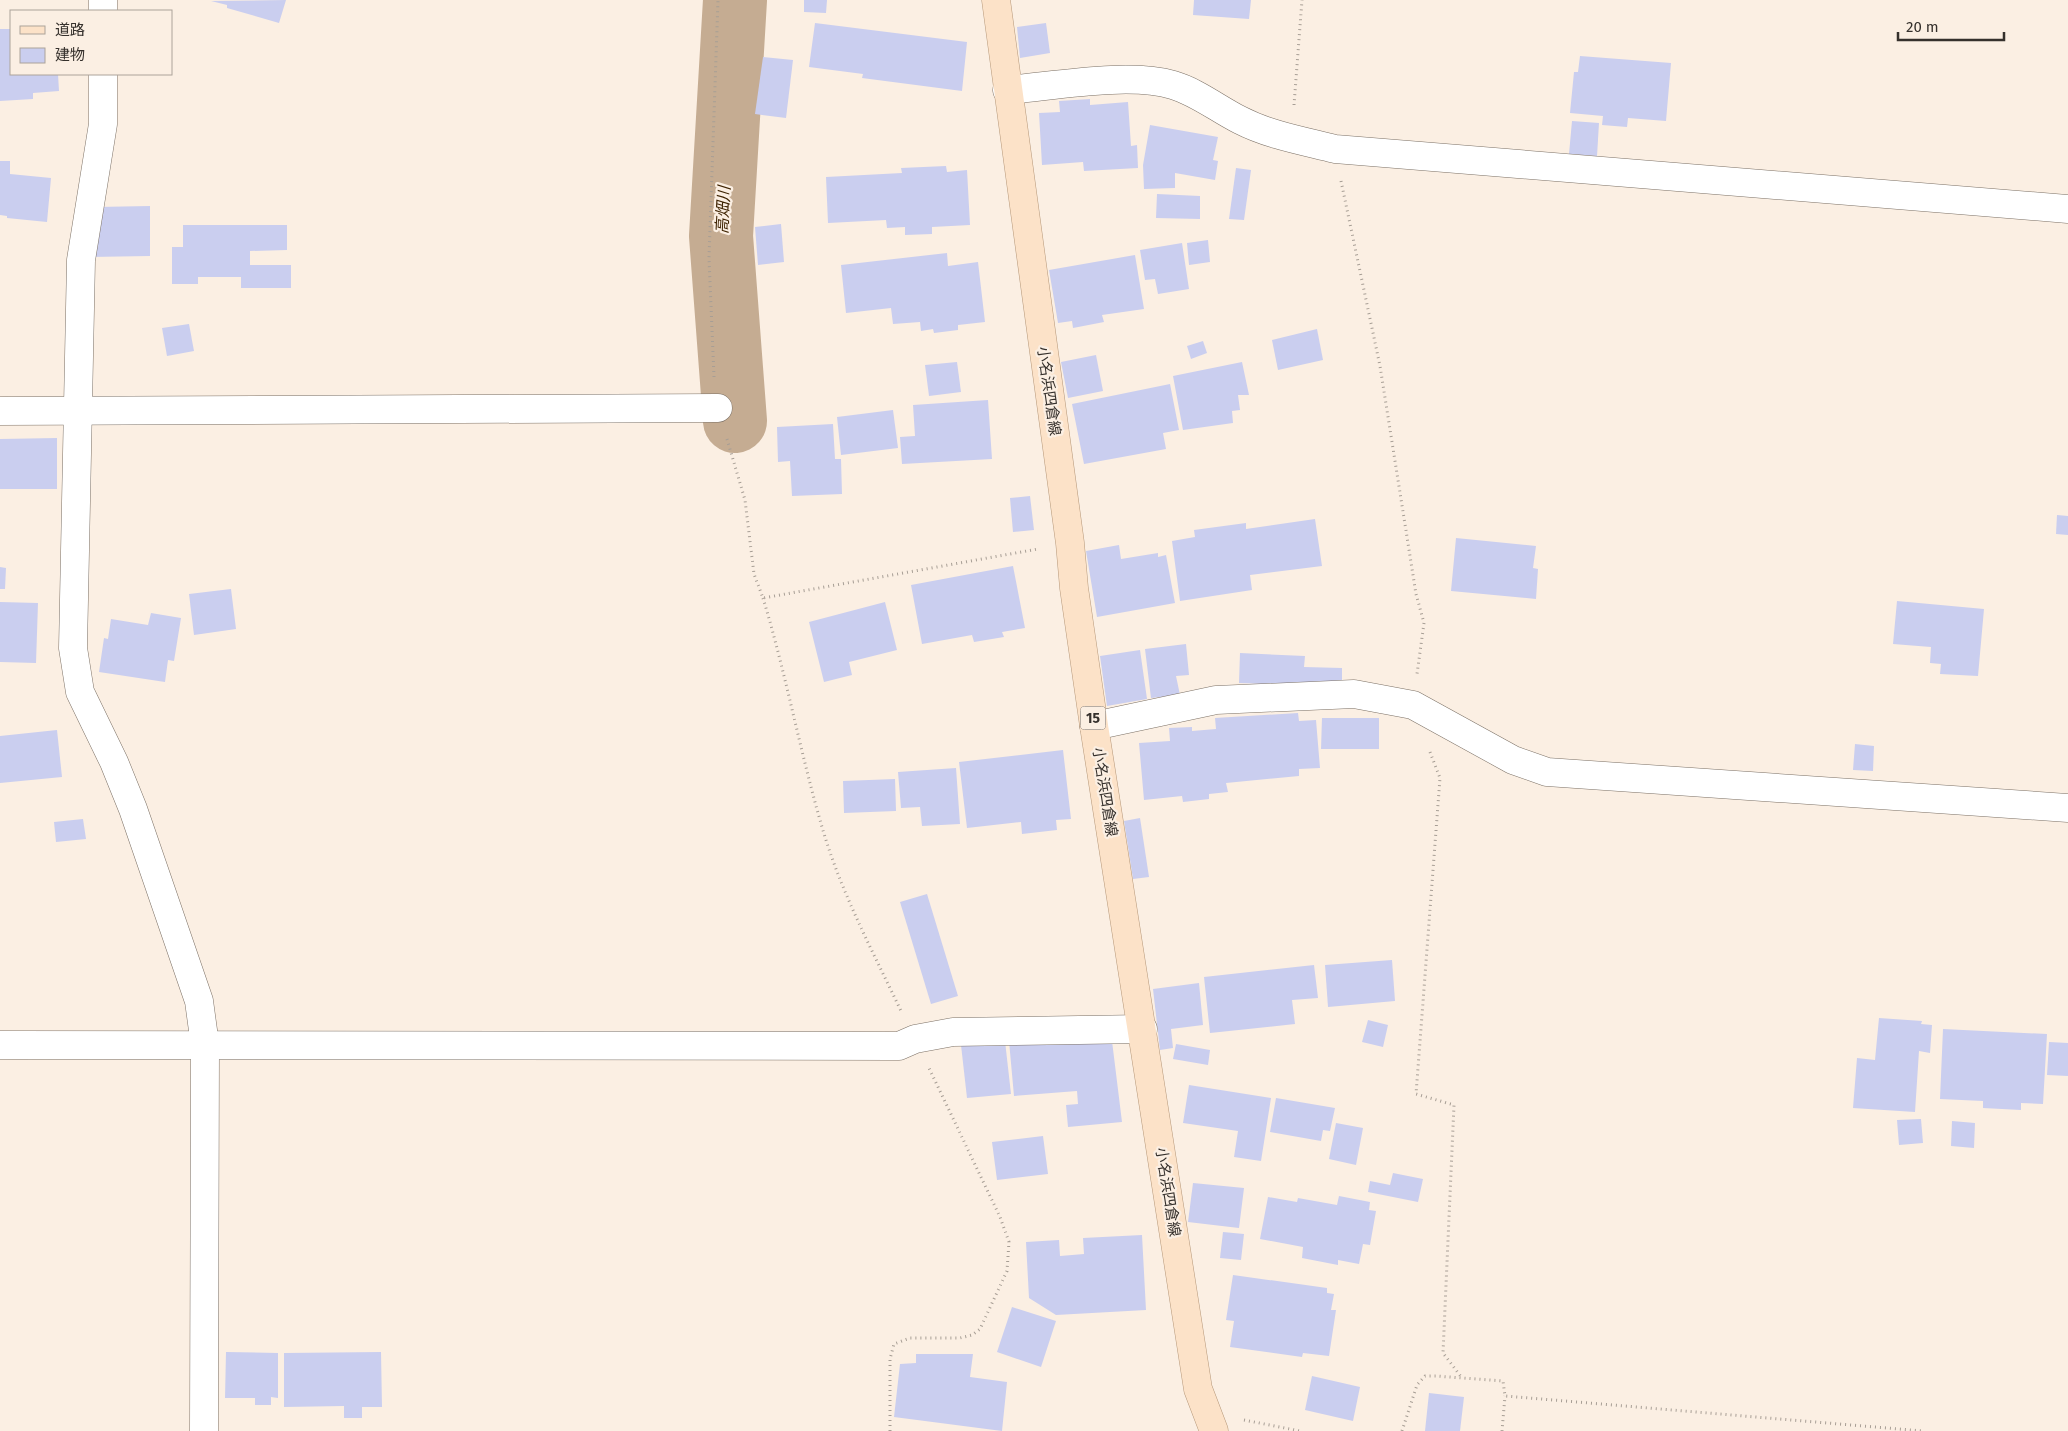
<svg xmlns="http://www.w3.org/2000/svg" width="2068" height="1431" viewBox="0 0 2068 1431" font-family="'Fira Sans','Noto Sans JP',sans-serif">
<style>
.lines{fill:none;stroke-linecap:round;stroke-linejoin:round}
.river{stroke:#c5ac92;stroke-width:64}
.building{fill:#caceef}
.minor-casing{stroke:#7c7166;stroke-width:29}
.major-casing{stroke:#b59779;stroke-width:29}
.path{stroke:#a79e95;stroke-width:3;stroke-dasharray:1 4;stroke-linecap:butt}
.minor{stroke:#fff;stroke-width:28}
.major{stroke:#fce2c8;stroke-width:28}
.labels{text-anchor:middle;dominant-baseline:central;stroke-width:4.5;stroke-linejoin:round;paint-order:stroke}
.shield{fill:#fbefe3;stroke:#706963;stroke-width:1}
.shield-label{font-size:14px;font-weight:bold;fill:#35302c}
.street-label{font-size:15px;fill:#35302c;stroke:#fbefe3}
.water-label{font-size:16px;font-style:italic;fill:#3f2403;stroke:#fbefe3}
</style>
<rect width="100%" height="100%" fill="#fbefe3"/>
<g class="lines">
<path class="river" d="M 735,0 L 721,236 L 735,421"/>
</g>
<g class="building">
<path d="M 286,0 L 279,23 L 227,8 L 227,5 L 211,1 Z"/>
<path d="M 804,0 L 827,0 L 826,13 L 804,12 Z"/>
<path d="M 1194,0 L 1251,0 L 1249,19 L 1193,15 Z"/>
<path d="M 815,23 L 967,42 L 962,91 L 862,78 L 863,74 L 809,67 Z"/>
<path d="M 1046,23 L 1050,53 L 1020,58 L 1017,27 Z"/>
<path d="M 0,29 L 11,29 L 11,74 L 58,74 L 59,91 L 33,93 L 33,99 L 0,101 Z"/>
<path d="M 1580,56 L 1671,63 L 1666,121 L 1628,118 L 1627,127 L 1602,125 L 1603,116 L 1570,113 L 1574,72 L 1578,72 Z"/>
<path d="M 763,57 L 793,60 L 786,118 L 755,114 Z"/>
<path d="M 1090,99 L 1090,105 L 1128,102 L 1131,146 L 1137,145 L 1138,168 L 1084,171 L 1083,162 L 1042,165 L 1039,113 L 1060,112 L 1059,101 Z"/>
<path d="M 1572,121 L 1599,123 L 1597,156 L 1569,154 Z"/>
<path d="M 1150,125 L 1218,137 L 1213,160 L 1218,161 L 1215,180 L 1175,173 L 1175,188 L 1144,189 L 1143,165 Z"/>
<path d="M 0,161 L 10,161 L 10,174 L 51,178 L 47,222 L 7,218 L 7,216 L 0,215 Z"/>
<path d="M 946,166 L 947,172 L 967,170 L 970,225 L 932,227 L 932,234 L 905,235 L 905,227 L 887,228 L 886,220 L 828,223 L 826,177 L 902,173 L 901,168 Z"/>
<path d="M 1236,168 L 1251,170 L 1244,220 L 1229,219 Z"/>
<path d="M 1157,194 L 1200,196 L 1200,219 L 1156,218 Z"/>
<path d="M 150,206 L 150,256 L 89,257 L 96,207 Z"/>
<path d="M 781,224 L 784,262 L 758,265 L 755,227 Z"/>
<path d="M 183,225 L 287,225 L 287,250 L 250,251 L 250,265 L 291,265 L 291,288 L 241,288 L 241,277 L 198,277 L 198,284 L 172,284 L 172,247 L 183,247 Z"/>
<path d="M 1208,240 L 1210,262 L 1189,265 L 1187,243 Z"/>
<path d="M 1182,243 L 1189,289 L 1158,294 L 1155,279 L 1145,280 L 1140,250 Z"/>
<path d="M 947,253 L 948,266 L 978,262 L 985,322 L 958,325 L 958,330 L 934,333 L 933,329 L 921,331 L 920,322 L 893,324 L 891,308 L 846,313 L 841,265 Z"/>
<path d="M 1135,255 L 1144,309 L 1102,315 L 1104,322 L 1073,328 L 1072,321 L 1058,323 L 1049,270 Z"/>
<path d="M 189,324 L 194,351 L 167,356 L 162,328 Z"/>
<path d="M 1317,329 L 1323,360 L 1278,370 L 1272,340 Z"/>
<path d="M 1203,341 L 1207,353 L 1191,359 L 1187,346 Z"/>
<path d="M 1096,355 L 1103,391 L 1068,398 L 1061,362 Z"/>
<path d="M 957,362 L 961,392 L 929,396 L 925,365 Z"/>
<path d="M 1242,362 L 1249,395 L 1238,395 L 1240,410 L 1232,411 L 1233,423 L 1183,430 L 1173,376 Z"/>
<path d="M 1170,384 L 1179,430 L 1163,433 L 1166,449 L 1084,464 L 1072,404 Z"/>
<path d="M 988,400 L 992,459 L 902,464 L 900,437 L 915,436 L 913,405 Z"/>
<path d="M 893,410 L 898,448 L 841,455 L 837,417 Z"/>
<path d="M 833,424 L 835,459 L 841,459 L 842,494 L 792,496 L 790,461 L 778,462 L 777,427 Z"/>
<path d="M 57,438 L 57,489 L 0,489 L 0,439 Z"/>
<path d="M 1030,496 L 1034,530 L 1013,532 L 1010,498 Z"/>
<path d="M 2057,515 L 2068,516 L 2068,535 L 2056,534 Z"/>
<path d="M 1315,519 L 1322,566 L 1250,575 L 1252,590 L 1180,601 L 1172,541 L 1195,537 L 1194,530 L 1246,523 L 1246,529 Z"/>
<path d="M 1456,538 L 1536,546 L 1533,568 L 1538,569 L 1536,599 L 1451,591 Z"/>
<path d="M 1119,545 L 1121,559 L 1158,553 L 1158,557 L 1166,555 L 1175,603 L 1097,617 L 1086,551 Z"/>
<path d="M 1013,566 L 1025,628 L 1002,632 L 1004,637 L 974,642 L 972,635 L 922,644 L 911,585 Z"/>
<path d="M 0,567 L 6,568 L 5,589 L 0,589 Z"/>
<path d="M 231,589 L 236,629 L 194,635 L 189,594 Z"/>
<path d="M 1897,601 L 1984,609 L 1978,676 L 1940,674 L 1941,664 L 1930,663 L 1931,647 L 1893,644 Z"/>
<path d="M 0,602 L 38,603 L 36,663 L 0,662 Z"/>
<path d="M 885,602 L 897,650 L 849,662 L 852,675 L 824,682 L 809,622 Z"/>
<path d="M 151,613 L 181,618 L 174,661 L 168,660 L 165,682 L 99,672 L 104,638 L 108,639 L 111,619 L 148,625 Z"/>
<path d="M 1186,644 L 1189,675 L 1176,676 L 1180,695 L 1151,698 L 1145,649 Z"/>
<path d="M 1140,650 L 1147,699 L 1107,706 L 1100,656 Z"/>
<path d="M 1240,653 L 1305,656 L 1304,667 L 1342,668 L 1342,687 L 1239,683 Z"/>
<path d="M 1298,713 L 1299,721 L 1316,720 L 1320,768 L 1299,769 L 1299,776 L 1226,783 L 1228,792 L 1209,794 L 1209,799 L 1183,802 L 1182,796 L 1144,800 L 1139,743 L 1170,741 L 1169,728 L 1192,727 L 1192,731 L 1216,729 L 1215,718 Z"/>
<path d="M 1322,718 L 1379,718 L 1379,749 L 1321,749 Z"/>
<path d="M 57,730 L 62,777 L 0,783 L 0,736 Z"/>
<path d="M 1855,744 L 1874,746 L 1873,771 L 1853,770 Z"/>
<path d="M 1063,750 L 1071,819 L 1056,820 L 1057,830 L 1022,834 L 1021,822 L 967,828 L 959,762 Z"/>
<path d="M 956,768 L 960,824 L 922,826 L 920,807 L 901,808 L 898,772 Z"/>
<path d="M 895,779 L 896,811 L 844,813 L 843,781 Z"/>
<path d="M 1140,818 L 1149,877 L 1133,879 L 1124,821 Z"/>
<path d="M 83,819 L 86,839 L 56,842 L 54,822 Z"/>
<path d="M 927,894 L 958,996 L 931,1004 L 900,902 Z"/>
<path d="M 1392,960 L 1395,1001 L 1328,1007 L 1325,965 Z"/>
<path d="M 1314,965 L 1318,998 L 1292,1000 L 1295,1024 L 1210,1033 L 1204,977 Z"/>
<path d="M 1199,983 L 1203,1025 L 1171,1029 L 1173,1048 L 1160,1050 L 1153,989 Z"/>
<path d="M 1879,1018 L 1922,1021 L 1921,1024 L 1932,1025 L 1930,1053 L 1919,1051 L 1915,1112 L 1853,1108 L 1857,1058 L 1875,1060 Z"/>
<path d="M 1368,1020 L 1388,1025 L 1383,1047 L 1362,1042 Z"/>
<path d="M 1943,1029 L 2047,1034 L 2043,1104 L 2021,1103 L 2021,1110 L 1983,1108 L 1983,1101 L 1940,1099 Z"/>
<path d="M 1039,1039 L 1040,1045 L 1112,1041 L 1122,1122 L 1068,1127 L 1066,1105 L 1078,1104 L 1077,1091 L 1014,1096 L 1009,1041 Z"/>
<path d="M 1005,1041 L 1011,1094 L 967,1098 L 961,1045 Z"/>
<path d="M 2049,1042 L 2068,1043 L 2068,1076 L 2047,1075 Z"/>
<path d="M 1176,1044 L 1210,1050 L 1208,1065 L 1173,1059 Z"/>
<path d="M 1189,1085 L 1271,1098 L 1261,1161 L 1234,1157 L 1238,1131 L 1183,1123 Z"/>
<path d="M 1276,1098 L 1335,1108 L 1330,1131 L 1323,1130 L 1321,1141 L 1270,1132 Z"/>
<path d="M 1921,1119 L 1923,1143 L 1899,1145 L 1897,1120 Z"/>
<path d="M 1952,1121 L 1975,1123 L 1974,1148 L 1951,1146 Z"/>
<path d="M 1336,1123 L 1363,1128 L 1356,1165 L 1329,1159 Z"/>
<path d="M 1043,1136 L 1048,1174 L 997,1180 L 992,1142 Z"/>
<path d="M 1393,1173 L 1423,1179 L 1418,1202 L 1368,1192 L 1370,1181 L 1390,1185 Z"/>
<path d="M 1193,1183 L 1244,1188 L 1239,1228 L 1188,1222 Z"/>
<path d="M 1339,1196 L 1370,1202 L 1369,1210 L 1376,1211 L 1370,1245 L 1363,1244 L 1359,1264 L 1338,1260 L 1338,1265 L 1302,1258 L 1303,1247 L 1260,1239 L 1268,1197 L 1297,1202 L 1298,1198 L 1337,1205 Z"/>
<path d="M 1223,1232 L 1244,1234 L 1241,1260 L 1220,1258 Z"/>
<path d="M 1142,1235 L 1146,1310 L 1056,1315 L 1029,1298 L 1026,1242 L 1059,1240 L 1060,1256 L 1084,1254 L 1083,1238 Z"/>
<path d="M 1233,1275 L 1327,1288 L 1327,1293 L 1334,1294 L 1331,1310 L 1336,1310 L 1329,1356 L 1303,1353 L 1302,1357 L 1230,1347 L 1234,1321 L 1226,1320 Z"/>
<path d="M 1012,1307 L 1056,1321 L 1041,1367 L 997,1352 Z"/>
<path d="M 226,1352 L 278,1353 L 278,1398 L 271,1397 L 271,1405 L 255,1405 L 255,1398 L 225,1398 Z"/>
<path d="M 381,1352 L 382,1407 L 362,1407 L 362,1418 L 344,1418 L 344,1406 L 284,1407 L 284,1353 Z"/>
<path d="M 916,1354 L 973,1354 L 970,1377 L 1007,1382 L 1002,1431 L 894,1417 L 900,1364 L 916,1363 Z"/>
<path d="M 1312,1376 L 1360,1387 L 1353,1421 L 1305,1410 Z"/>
<path d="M 1429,1393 L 1464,1397 L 1460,1431 L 1425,1431 Z"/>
</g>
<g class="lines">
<g class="minor-casing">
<g id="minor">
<path d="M 103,0 L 103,11"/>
<path d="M 103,74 L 103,124 L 81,260 L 73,648 L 80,692 L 114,762 L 133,809 L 199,1001 L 205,1045 L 204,1431"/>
<path d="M 1007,90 C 1054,86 1129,72 1173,85 C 1197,92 1218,109 1240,120 C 1269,135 1303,141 1335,149 L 2068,209"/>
<path d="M 0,411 L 718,408"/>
<path d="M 1094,726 L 1216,700 L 1354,694 L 1413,705 L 1513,760 L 1547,772 L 2068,808"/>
<path d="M 0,1045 L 899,1046 L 915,1039 L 953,1032 L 1143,1029"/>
</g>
</g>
<g class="major-casing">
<path id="major" d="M 996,0 L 1070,543 L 1074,588 L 1094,726 L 1198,1389 L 1214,1431"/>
</g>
<g class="path">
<path d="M 1294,105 L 1302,0"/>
<path d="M 1341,181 L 1380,366 L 1416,594 L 1424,623 L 1417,674"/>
<path d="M 714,377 L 709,258 L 718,0"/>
<path d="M 727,439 L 745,500 L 754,574 L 763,598 L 1038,549"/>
<path d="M 763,598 C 787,677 801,758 825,837 C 844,898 874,954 901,1011"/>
<path d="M 1430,752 L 1440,778 L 1416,1094 L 1454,1105 L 1443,1353 L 1462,1378"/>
<path d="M 1244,1420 L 1300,1431"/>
<path d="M 890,1431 L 890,1359 L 894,1344 L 910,1338 L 960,1338 L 972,1335 L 980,1329 L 1007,1271 L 1009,1242 L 1000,1217 L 929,1068"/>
<path d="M 1402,1431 L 1417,1385 L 1425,1376 L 1436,1376 L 1503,1381 L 1505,1396 L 1923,1431"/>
<path d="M 1502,1431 L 1505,1396"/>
</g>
<use href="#minor" class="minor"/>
<use href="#major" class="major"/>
</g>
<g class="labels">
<rect class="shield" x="1080.5" y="706.5" width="25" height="23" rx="4"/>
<g class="shield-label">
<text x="1093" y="718">15</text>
</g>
<g class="street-label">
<text transform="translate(1049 391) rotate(82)">小名浜四倉線</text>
<text transform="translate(1105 792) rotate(81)">小名浜四倉線</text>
<text transform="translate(1168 1192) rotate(81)">小名浜四倉線</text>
</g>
<g class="water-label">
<text transform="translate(723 210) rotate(-87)">高畑川</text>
</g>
</g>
<rect x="10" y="10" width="162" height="65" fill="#fbefe3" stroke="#aca39a"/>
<rect x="20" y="26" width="25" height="8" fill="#fce2c8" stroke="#aca39a"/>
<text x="55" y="35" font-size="15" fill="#35302c">道路</text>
<rect x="20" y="48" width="25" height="15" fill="#caceef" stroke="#aca39a"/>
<text x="55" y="60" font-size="15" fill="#35302c">建物</text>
<path d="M1898 32v8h106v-8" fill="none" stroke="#35302c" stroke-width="2.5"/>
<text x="1906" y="32" font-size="15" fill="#35302c" stroke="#fbefe3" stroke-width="4" paint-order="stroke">20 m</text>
</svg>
